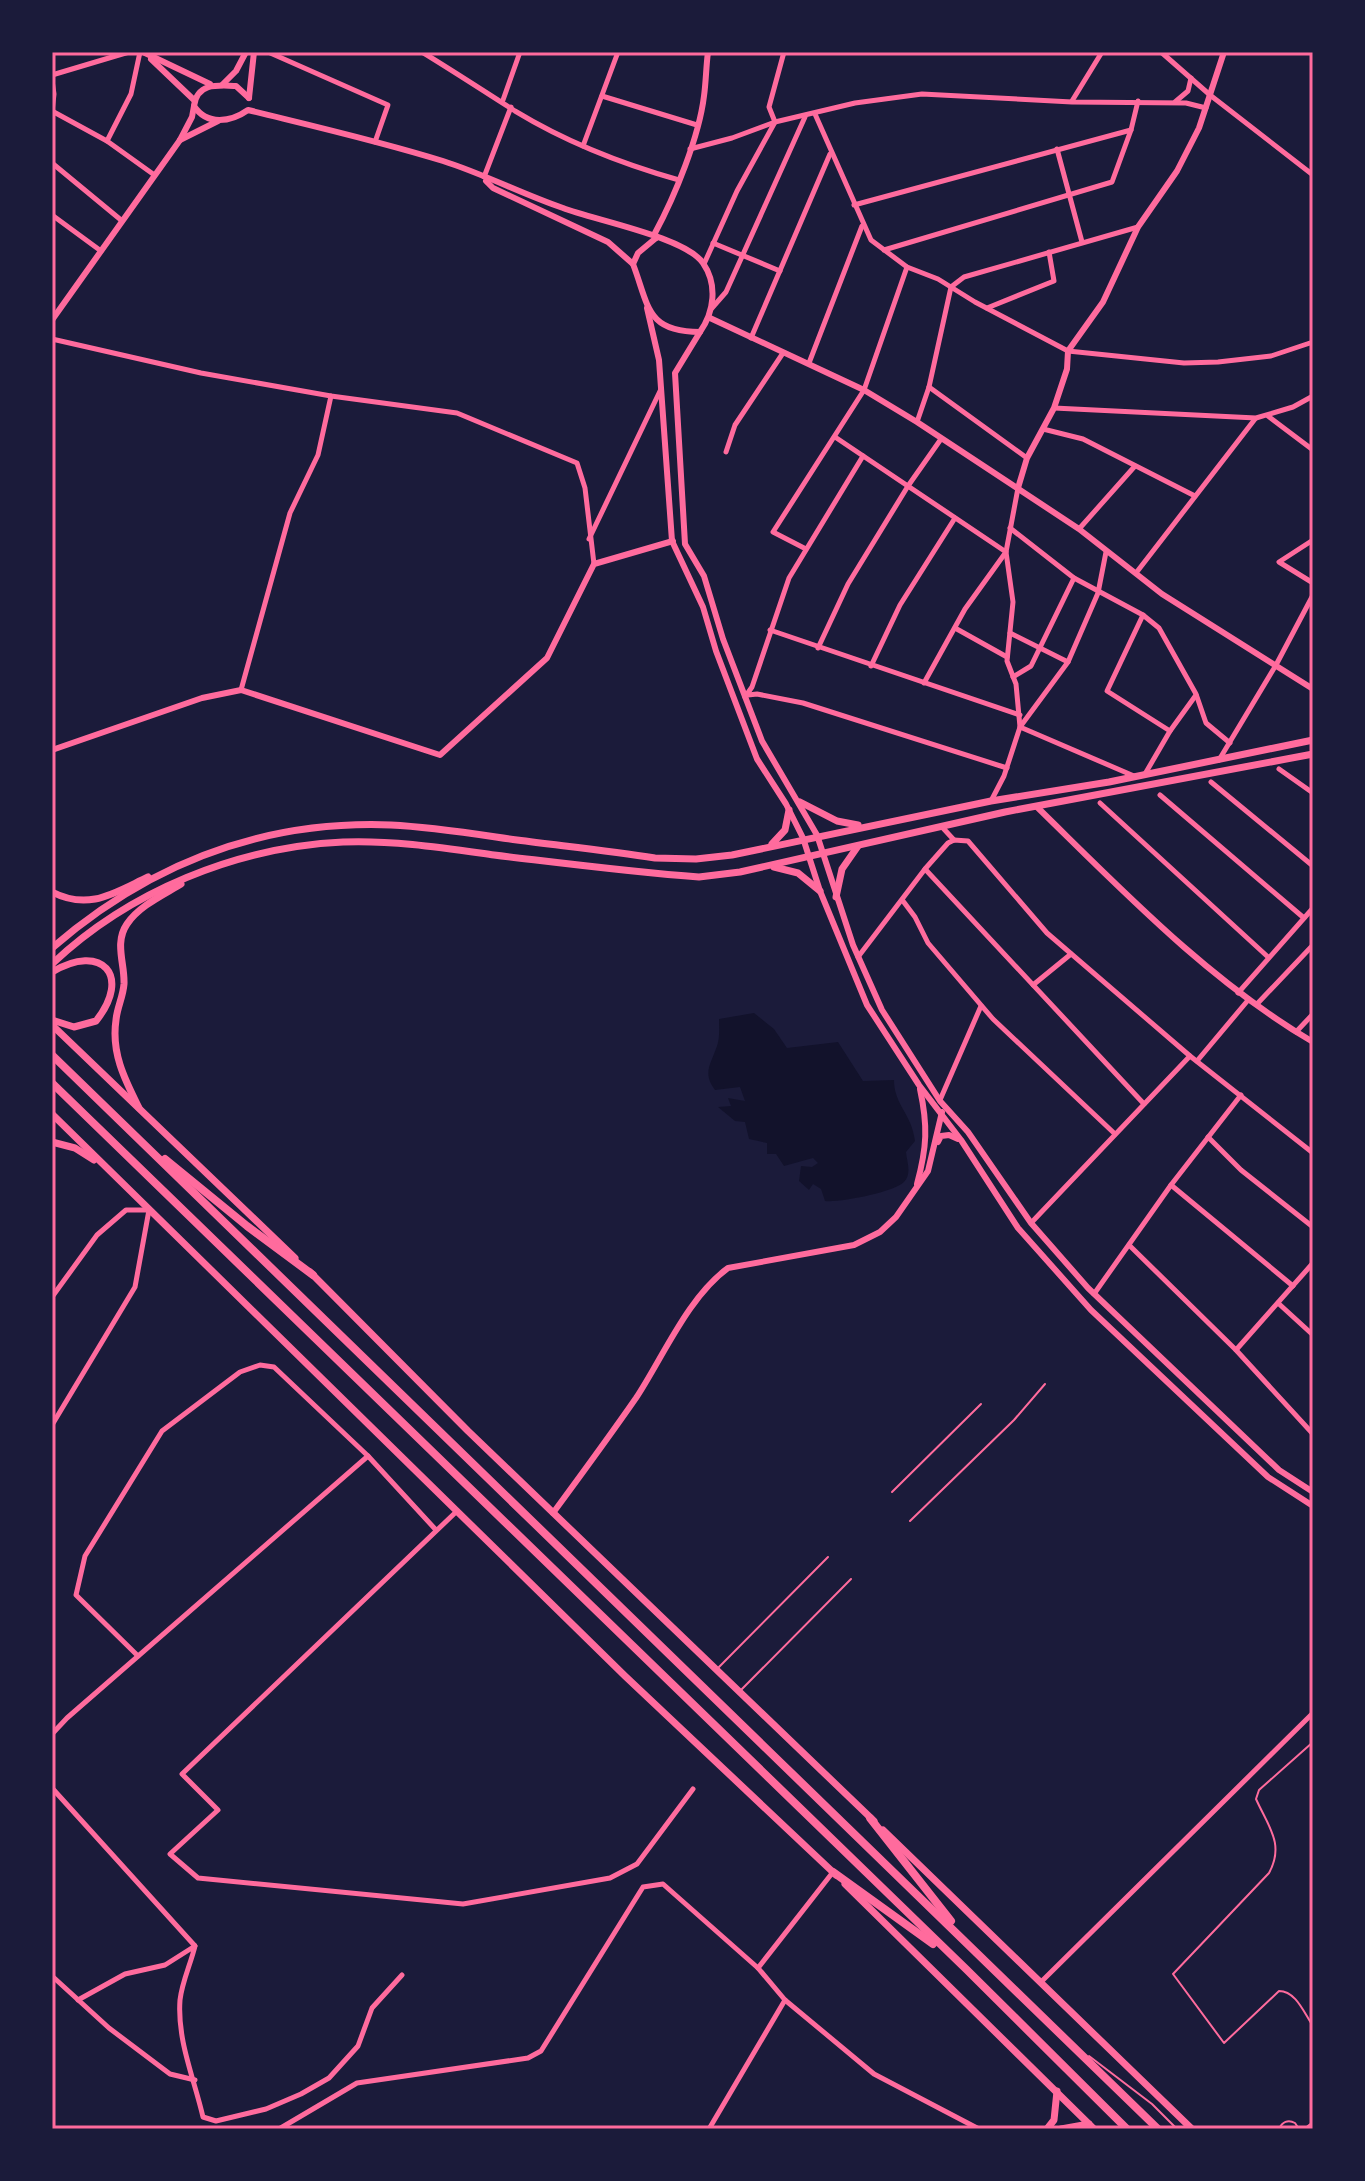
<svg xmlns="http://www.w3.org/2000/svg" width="1365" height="2181" viewBox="0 0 1365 2181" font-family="'IBM Plex Serif',serif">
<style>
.water{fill:#12122b}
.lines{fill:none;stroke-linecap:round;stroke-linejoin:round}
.service{stroke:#ff6b9d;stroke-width:2}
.minor{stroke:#ff6b9d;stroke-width:5}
.tertiary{stroke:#ff6b9d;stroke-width:6}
.secondary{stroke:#ff6b9d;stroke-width:7}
.trunk{stroke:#ff6b9d;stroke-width:8}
.neatline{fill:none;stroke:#ff6b9d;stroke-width:3}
</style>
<rect width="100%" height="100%" fill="#1b1b3a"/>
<path class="water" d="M 754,1013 L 774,1029 L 787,1048 L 838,1042 L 863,1081 L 894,1080 C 894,1105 912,1114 915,1141 L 906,1152 C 907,1162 912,1174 904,1182 C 894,1192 839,1203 825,1201 L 821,1189 L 813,1184 L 809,1190 L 799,1181 L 801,1166 L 812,1167 L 818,1163 L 813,1158 L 784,1166 L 776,1154 L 767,1154 L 767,1143 L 749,1139 L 745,1122 L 735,1121 L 718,1107 L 731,1106 L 728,1098 L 745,1101 L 740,1087 L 715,1090 C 702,1073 711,1064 717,1046 C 720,1038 719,1027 719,1019 Z"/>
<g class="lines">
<g class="service">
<path d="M 892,1492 L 981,1404"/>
<path d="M 910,1521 L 1014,1420 L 1045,1384"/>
<path d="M 719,1667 L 828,1557"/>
<path d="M 740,1691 L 851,1579"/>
<path d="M 1313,1742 L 1259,1790 L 1256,1799 C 1268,1826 1285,1844 1269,1873 L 1173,1974 L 1224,2043 L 1279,1991 C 1296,1991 1304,2013 1313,2026"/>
<path d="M 1089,2056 L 1152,2104 L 1177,2129"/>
<path d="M 1279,2129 C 1282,2122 1288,2119 1295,2123 L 1299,2129"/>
<path d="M 1304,2129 L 1313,2122"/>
</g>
<g class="minor">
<path d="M 268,52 L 388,105 L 375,142"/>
<path d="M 422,52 C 453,71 484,91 515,111 C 566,142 622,164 679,180"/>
<path d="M 1161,52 L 1210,95 L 1313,175"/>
<path d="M 52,75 L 129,52"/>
<path d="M 52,80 L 54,94 L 52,112"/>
<path d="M 602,96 L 697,125"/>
<path d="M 503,100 L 520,52"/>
<path d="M 1072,101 L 1102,52"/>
<path d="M 1175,102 L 1188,91 L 1191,78"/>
<path d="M 52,111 L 107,141 L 153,174"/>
<path d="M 815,114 L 871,240 L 907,267 L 938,279 L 975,302 L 1068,351 L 1184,363 L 1218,362 L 1271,356 L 1313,342"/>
<path d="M 107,141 L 131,94 L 140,52"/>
<path d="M 583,146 L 618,52"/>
<path d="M 690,149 L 732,138 L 775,122 L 855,103 L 922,94 L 1072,102 L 1186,103 L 1206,108"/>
<path d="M 1057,149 L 1082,242"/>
<path d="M 52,163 L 121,220"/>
<path d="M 484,177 L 511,107"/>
<path d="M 854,205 L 1131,130"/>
<path d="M 52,215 L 101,251"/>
<path d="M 713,243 L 780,271"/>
<path d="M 884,250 L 1112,182 L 1131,130 L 1138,101"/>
<path d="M 704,264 L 737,191 L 775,122 L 769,107 L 784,52"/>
<path d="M 712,308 L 726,292 L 805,117"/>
<path d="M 987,308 L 1054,281 L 1049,252"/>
<path d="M 751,338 L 830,154"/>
<path d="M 52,339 L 201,373 L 331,396 L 457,413 L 577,463 L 585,488 L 594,564"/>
<path d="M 809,363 L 862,226"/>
<path d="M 929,387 L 1027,458"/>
<path d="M 1054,408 L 1256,418 L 1293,407 L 1313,396"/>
<path d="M 1268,416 L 1313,450"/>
<path d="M 917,422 L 929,387 L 951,287 L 964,277 L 1138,227"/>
<path d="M 1043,429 L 1083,439 L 1195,496"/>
<path d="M 835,437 L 1006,552 L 965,609 L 924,683"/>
<path d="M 726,452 L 735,425 L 783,353"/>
<path d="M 1010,528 L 1074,578 L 1143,615 L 1159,628 L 1196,694 L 1206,723 L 1230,743"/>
<path d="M 1079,529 L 1135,466"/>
<path d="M 589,539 L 661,389"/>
<path d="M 1313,540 L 1279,562 L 1313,583"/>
<path d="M 806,549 L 773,532 L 864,390 L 907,267"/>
<path d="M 1106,552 L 1098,593 L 1068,662 L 1020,727 L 1134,776"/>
<path d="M 1136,573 L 1255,419"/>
<path d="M 1143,615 L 1107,691 L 1170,731"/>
<path d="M 955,628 L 1007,657"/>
<path d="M 770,630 L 1020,715"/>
<path d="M 1010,633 L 1068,662"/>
<path d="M 818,648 L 848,584 L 908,486 L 941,439"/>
<path d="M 871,666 L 900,605 L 955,518"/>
<path d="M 1013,677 L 1031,666 L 1074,578"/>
<path d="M 241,690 L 290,513 L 318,455 L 331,396"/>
<path d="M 748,695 L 757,694 L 803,703 L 1007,768"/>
<path d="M 745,697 L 752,687 L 789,578 L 863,456"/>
<path d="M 1219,760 L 1276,665 L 1313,595"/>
<path d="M 1279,769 L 1313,793"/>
<path d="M 1145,774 L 1170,731 L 1196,695"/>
<path d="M 1211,782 L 1313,866"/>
<path d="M 1160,795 L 1304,918"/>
<path d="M 991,801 L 1004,776 L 1020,727 L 1016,684 L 1007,661 L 1013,602 L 1006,552 L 1018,488"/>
<path d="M 1100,803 L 1268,957"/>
<path d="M 942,827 L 954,840"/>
<path d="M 925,869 L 1144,1104"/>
<path d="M 903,901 L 915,917 L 928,943 L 993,1019 L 1115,1134"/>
<path d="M 858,957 L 925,869 L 948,843 L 954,840 L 968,841 L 1047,933 L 1190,1056 L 1313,1153"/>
<path d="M 1033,985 L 1071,954"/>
<path d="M 1238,993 L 1313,908"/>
<path d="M 1257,1004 L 1313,945"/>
<path d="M 1296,1032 L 1313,1014"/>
<path d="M 1197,1061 L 1249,999"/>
<path d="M 940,1100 L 981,1006"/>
<path d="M 1208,1137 L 1241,1170 L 1313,1227"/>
<path d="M 1171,1185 L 1293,1286"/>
<path d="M 1031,1223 L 1190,1056"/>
<path d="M 1129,1245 L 1236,1350 L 1313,1434"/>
<path d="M 1094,1294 L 1171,1185 L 1241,1095"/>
<path d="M 52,1297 L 97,1235 L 126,1210 L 149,1210 L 135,1287 L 52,1425"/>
<path d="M 1278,1303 L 1313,1335"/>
<path d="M 1236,1350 L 1313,1263"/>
<path d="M 457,1511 L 182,1774 L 218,1810 L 170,1854 L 198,1878 L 463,1904 L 610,1878 L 637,1864 L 693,1789"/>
<path d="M 138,1656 L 76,1595 L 85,1556 L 162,1431 L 240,1372 L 260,1365 L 274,1367 L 368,1456"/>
<path d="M 52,1734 L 67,1718 L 368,1456 L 436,1530"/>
<path d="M 52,1788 L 195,1946"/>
<path d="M 758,1968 L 833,1872"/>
<path d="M 52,1976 L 109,2028 L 170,2074 L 195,2080"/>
<path d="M 1041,1982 L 1313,1713"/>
<path d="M 78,2000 L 125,1974 L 165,1965 L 195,1946 C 191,1963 182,1982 180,2000 C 177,2040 194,2078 203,2117 L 216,2121 L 266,2109 L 301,2094 L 329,2078 L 358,2046 L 372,2008 L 402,1975"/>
<path d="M 279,2129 L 357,2083 L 528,2058 L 541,2051 L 643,1887 L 663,1884 L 758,1968 L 785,2000 L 874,2074 L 979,2129"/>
<path d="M 709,2129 L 785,2000"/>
</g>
<g class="tertiary">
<path d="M 145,53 L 210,84"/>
<path d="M 151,59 L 194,100"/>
<path d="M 222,85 L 236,71 L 246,52"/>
<path d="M 249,98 L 236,86 C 217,85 197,83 194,106 C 207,126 231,122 248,110 C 313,126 379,141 443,161 C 484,174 522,194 563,208 C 594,220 685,237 703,263 C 718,285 714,312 700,332 C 646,332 649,306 633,264 L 638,253 L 656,238"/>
<path d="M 249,98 L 254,52"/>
<path d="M 180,140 L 218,121"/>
<path d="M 486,181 L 493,188 L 608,242 L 633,264"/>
<path d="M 656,238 L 655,233 C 675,196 699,137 704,96 C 706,82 706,67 708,52"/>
<path d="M 647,308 L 659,360 L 672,541 L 703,607 L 716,651 L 757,759 L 786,804 L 803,838 L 820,891 L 867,1005 L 919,1085 L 961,1140 L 1018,1228 L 1091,1310 L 1268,1477 L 1313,1506"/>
<path d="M 710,318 L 864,390 L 917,422 L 1079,529 L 1162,594 L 1313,689"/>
<path d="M 52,320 L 180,140 L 192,117 L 194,106"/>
<path d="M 700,332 L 675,373 L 685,544 L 704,576 L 723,639 L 762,741 L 817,835 L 853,945 L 882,1010 L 940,1101 L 968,1132 L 1031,1223 L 1088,1288 L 1279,1470 L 1313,1492"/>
<path d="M 1018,488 L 1027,458 L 1054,408 L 1067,369 L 1068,351 L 1103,302 L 1138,227 L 1177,171 L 1199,128 L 1224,52"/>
<path d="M 52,750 L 202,698 L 241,690 L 440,755 L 547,658 L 594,564 L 673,541"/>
<path d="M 1037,807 C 1123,891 1209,981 1313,1042"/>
<path d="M 938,1142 L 941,1136 L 949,1135 L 958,1139"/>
<path d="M 917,1184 C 927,1147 928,1126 920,1089"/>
<path d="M 553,1513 C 581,1475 609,1437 636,1398 C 663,1357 688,1297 728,1268 L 854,1245 L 880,1232 L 896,1217 L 928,1171 L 942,1112"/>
</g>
<g class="secondary">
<path d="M 800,802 L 837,821 L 858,825"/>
<path d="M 772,844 L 785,830 L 789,810"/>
<path d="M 774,867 L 798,873 L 820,891"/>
<path d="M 52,892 C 89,911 114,893 148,877"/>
<path d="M 836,897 L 842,869 L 858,846"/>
<path d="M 52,948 C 149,864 261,820 391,825 C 433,827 475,834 517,840 C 563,846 609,851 655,858 L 696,859 L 732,855 L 991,801 L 1109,782 L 1313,740"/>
<path d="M 52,964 C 129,891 237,847 343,842 C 393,840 444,848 494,855 C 562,863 630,872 699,877 L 740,872 L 1005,812 L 1313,754"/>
<path d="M 52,972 C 102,942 132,976 96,1021 L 74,1027 L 52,1020"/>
<path d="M 52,1025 L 295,1258"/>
<path d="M 139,1108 C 125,1080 111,1053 116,1020 C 117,1008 123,997 124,984 C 125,964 114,943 127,924 C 139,906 163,895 181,884"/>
<path d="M 52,1114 L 625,1676 L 836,1875"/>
<path d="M 52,1142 L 75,1148 L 94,1160"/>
<path d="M 310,1272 L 468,1431 L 874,1821"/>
<path d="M 883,1830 L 1192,2129"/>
<path d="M 845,1884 L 1094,2129"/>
<path d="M 1047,2129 L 1054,2120 L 1057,2091"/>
<path d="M 1061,2129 L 1089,2124"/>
</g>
<g class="trunk">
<path d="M 52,1055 L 1158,2129"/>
<path d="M 52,1083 L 966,1969 L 1127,2129"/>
<path d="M 165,1159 L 247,1226 L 313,1275"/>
<path d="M 870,1818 L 951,1921"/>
<path d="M 833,1872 L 933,1944"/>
</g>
</g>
<rect width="1365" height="2181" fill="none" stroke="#1b1b3a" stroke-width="108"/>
<rect x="54" y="54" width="1257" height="2073" class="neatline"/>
</svg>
